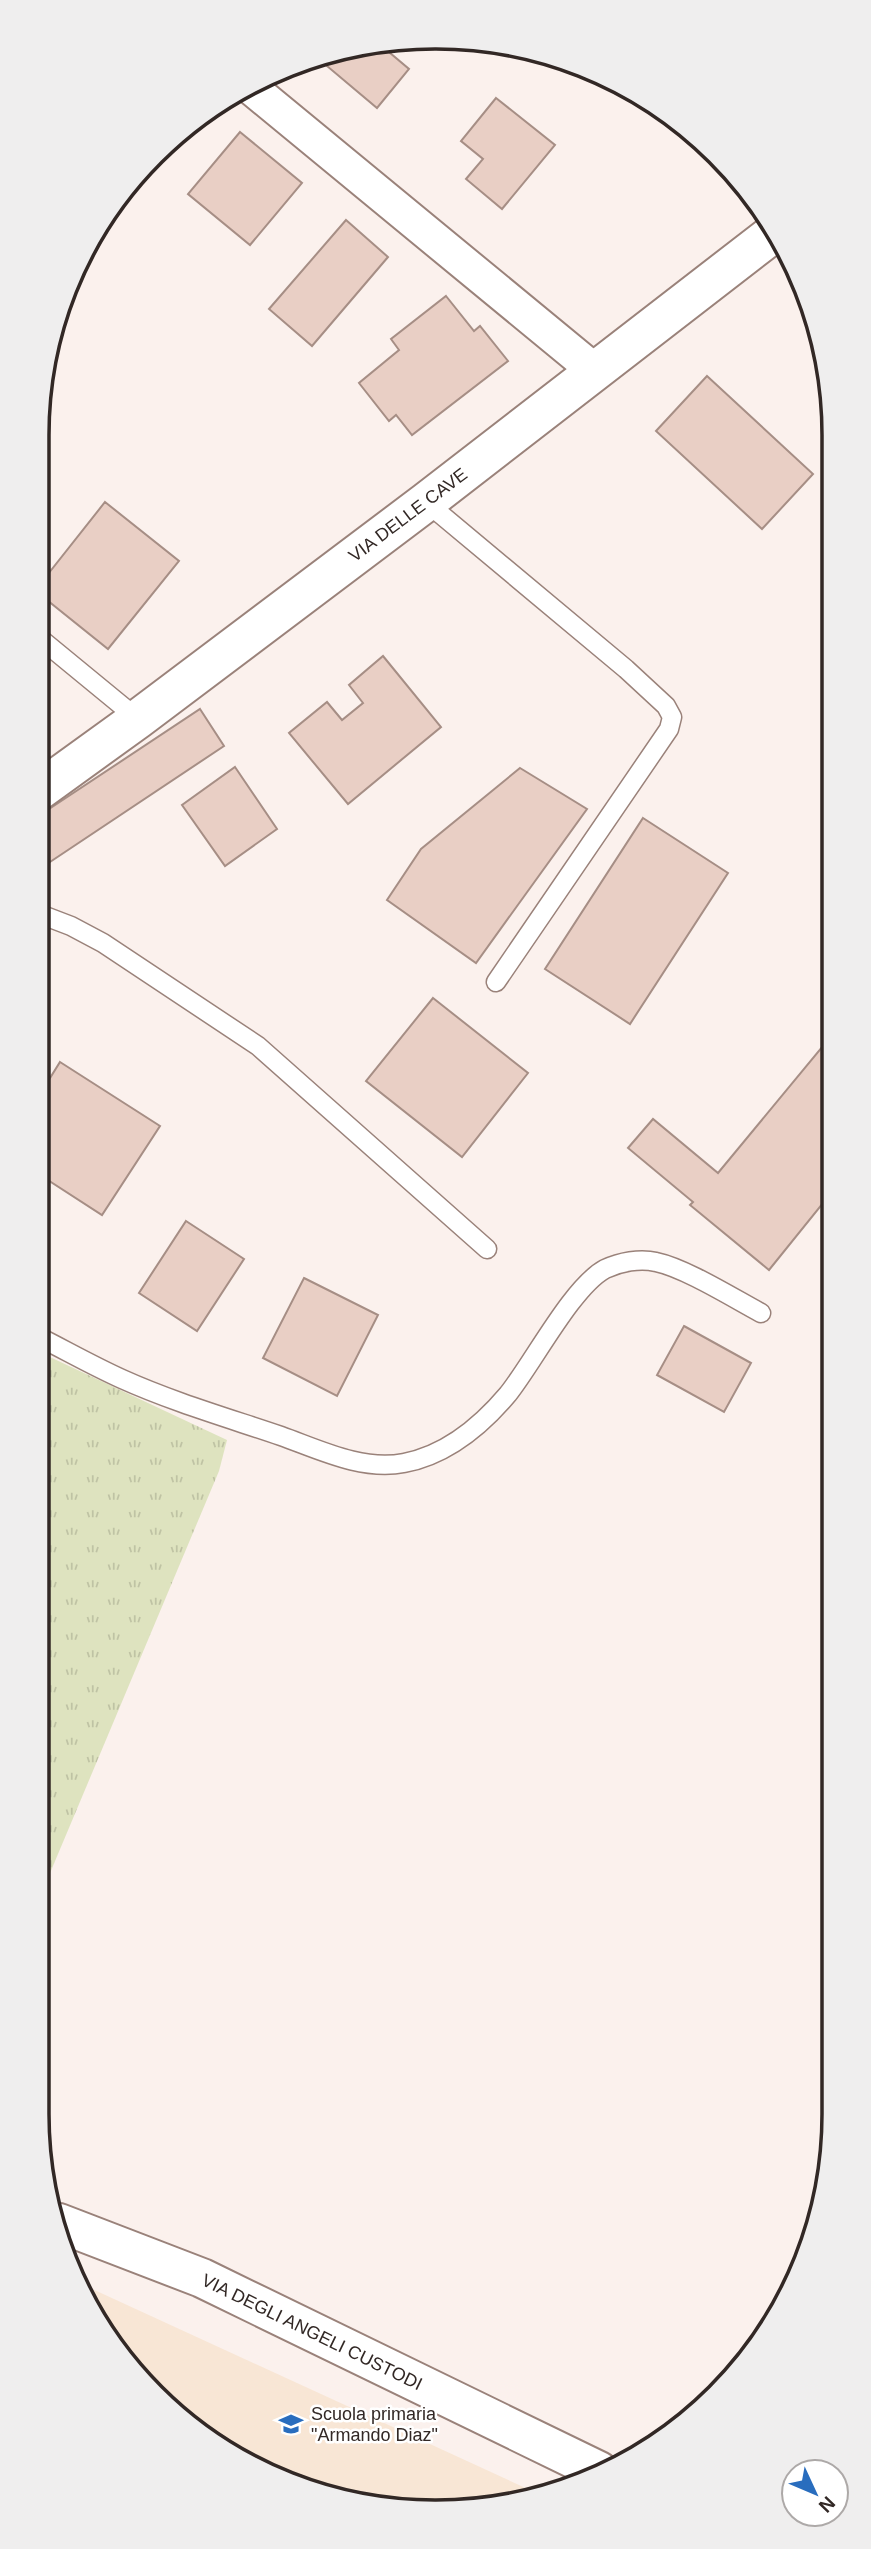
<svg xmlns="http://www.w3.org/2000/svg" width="871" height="2549" viewBox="0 0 871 2549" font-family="Arial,sans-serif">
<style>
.education{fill:#f8e6d5}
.grass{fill:url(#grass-tufts)}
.building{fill:#e9cfc5;stroke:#a68e85;stroke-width:2}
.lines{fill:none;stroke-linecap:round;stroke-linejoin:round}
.service-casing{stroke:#9a827a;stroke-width:21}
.minor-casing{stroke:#9a827a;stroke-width:37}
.tertiary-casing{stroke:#9a827a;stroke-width:42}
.service{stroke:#fff;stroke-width:18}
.minor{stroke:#fff;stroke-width:33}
.tertiary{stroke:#fff;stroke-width:38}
.labels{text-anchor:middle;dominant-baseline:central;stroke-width:5;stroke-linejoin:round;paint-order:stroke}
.street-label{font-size:18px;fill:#322825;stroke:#fff}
.poi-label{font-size:18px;fill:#322825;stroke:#fff;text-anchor:start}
.rim{fill:none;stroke:#322825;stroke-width:3.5}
</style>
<defs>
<pattern id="grass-tufts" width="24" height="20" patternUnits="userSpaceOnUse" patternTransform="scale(1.75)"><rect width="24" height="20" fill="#dee3bf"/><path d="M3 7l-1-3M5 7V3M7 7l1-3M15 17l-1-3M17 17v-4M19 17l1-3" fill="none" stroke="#bfc3a4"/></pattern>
</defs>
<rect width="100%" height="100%" fill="#fbf1ed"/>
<path class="education" d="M 77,2282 L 543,2496 L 538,2499 L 384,2509 L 259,2471 L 136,2377 Z"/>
<path class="grass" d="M 37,1351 L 227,1440 L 219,1471 L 37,1904 Z"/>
<g class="building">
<path d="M 377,42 L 409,69 L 377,108 L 321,61 Z"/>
<path d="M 496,98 L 555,145 L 502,209 L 466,179 L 483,159 L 461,141 Z"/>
<path d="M 240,132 L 302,183 L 250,245 L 188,194 Z"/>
<path d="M 346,220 L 388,257 L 312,346 L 269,309 Z"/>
<path d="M 446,296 L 474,331 L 480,326 L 508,361 L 412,435 L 396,415 L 389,421 L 359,383 L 399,350 L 391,339 Z"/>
<path d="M 707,376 L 813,474 L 762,529 L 656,431 Z"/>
<path d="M 105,502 L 179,561 L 108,649 L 37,592 L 37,588 Z"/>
<path d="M 383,656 L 441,727 L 348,804 L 289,733 L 327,702 L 342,720 L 363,703 L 349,685 Z"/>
<path d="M 200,709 L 224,746 L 38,870 L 37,817 Z"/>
<path d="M 235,767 L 277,829 L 225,866 L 182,805 Z"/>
<path d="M 520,768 L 587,809 L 476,963 L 387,900 L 421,849 Z"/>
<path d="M 643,818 L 728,873 L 630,1024 L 545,969 Z"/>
<path d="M 433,998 L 528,1073 L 462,1157 L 366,1081 Z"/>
<path d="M 832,1035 L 832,1192 L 769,1270 L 690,1205 L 693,1202 L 628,1148 L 653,1119 L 718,1173 Z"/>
<path d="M 60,1062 L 160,1126 L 102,1215 L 37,1173 L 37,1099 Z"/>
<path d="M 186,1221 L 244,1259 L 197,1331 L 139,1293 Z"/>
<path d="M 304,1278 L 378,1315 L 337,1396 L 263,1358 Z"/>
<path d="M 684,1326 L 751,1363 L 724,1412 L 657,1375 Z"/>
</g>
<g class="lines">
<g class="service-casing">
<g id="service">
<path d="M 426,502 L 626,669 L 666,706 L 672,717 L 669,729 L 496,982"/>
<path d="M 37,636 L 138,719"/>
<path d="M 37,913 L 71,926 L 103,943 L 258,1046 L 487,1249"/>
<path d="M 37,1336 C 65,1350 93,1366 122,1379 C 173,1402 228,1418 281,1436 C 320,1450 362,1471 404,1463 C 446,1455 481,1426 508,1394 C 533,1363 572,1287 605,1269 C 620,1262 640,1258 656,1262 C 685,1268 733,1298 761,1313"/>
</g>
</g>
<g class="minor-casing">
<path id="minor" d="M 249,86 L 595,371"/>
</g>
<g class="tertiary-casing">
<g id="tertiary">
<path d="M 37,792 L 138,719 L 426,502 L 775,232"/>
<path d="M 59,2223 L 202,2278 L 599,2471"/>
</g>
</g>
<use href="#service" class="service"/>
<use href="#minor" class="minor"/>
<use href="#tertiary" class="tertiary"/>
</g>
<defs>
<g id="school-bare" transform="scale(1.89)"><path d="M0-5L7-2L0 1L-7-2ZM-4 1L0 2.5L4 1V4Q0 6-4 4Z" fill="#296dbe" stroke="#fff" stroke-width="2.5" paint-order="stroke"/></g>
</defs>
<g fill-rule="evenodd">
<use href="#school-bare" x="291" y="2424"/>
</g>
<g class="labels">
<g class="street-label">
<text transform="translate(408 515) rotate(-37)">VIA DELLE CAVE</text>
<text transform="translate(312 2332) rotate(26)">VIA DEGLI ANGELI CUSTODI</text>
</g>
<g class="poi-label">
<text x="311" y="2414">Scuola primaria<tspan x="311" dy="21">"Armando Diaz"</tspan></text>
</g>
</g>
<path d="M0 0H871V2549H0ZM435 49H436A386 386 0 0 1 822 435V2114A386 386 0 0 1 436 2500H435A386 386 0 0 1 49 2114V435A386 386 0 0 1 435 49Z" fill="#efeeee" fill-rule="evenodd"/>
<path class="rim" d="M435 49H436A386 386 0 0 1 822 435V2114A386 386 0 0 1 436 2500H435A386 386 0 0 1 49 2114V435A386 386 0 0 1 435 49Z"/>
<g transform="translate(815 2493) rotate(134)"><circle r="33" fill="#ffffff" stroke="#ada9a8" stroke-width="2"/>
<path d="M0-5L12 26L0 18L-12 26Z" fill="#296dbe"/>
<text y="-10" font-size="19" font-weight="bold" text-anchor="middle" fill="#322825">N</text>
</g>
</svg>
